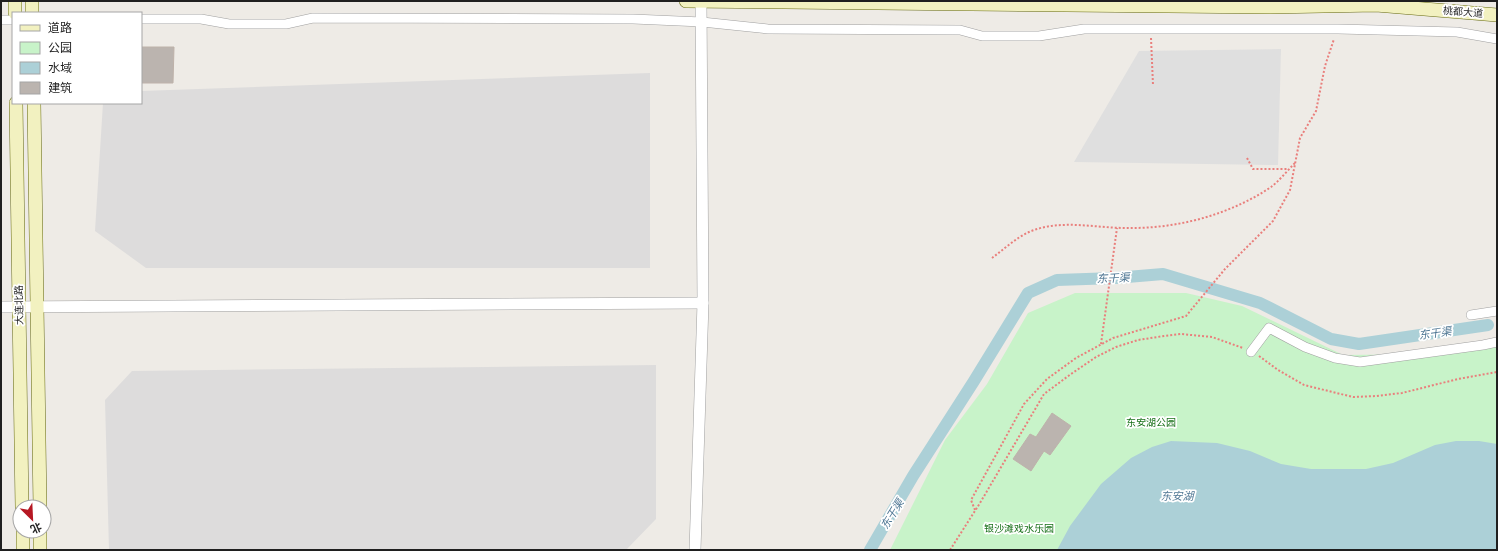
<svg xmlns="http://www.w3.org/2000/svg" width="1498" height="551" viewBox="0 0 1498 551" font-family="'PT Sans Narrow','Noto Sans SC',sans-serif">
<style>
.residential{fill:#dddcdc}
.park{fill:#c8f3c9}
.parking{fill:#dfdfdf}
.water{fill:#acd0d7}
.lines{fill:none;stroke-linecap:round;stroke-linejoin:round}
.canal{stroke:#acd0d7;stroke-width:12}
.building{fill:#bbb4af;stroke:#beb2aa}
.minor-casing{stroke:#a0a0a0;stroke-width:10}
.tertiary-casing{stroke:#a0a0a0;stroke-width:12}
.secondary-casing{stroke:#666a12;stroke-width:14}
.path{stroke:#e97f7c;stroke-width:2;stroke-dasharray:2 2;stroke-linecap:butt}
.minor{stroke:#fff;stroke-width:9}
.tertiary{stroke:#fff;stroke-width:11}
.secondary{stroke:#f2f1c0;stroke-width:13}
.labels{text-anchor:middle;dominant-baseline:central;stroke-width:3.5;stroke-linejoin:round;paint-order:stroke}
.street-label{font-size:10px;fill:#1f1f1f;stroke:#fff}
.park-label{font-size:10px;fill:#19711a;stroke:#fff}
.water-label{font-size:11px;font-style:italic;fill:#4f7794;stroke:#fff}
</style>
<rect width="100%" height="100%" fill="#eeebe6"/>
<g class="residential">
<path d="M 650,73 L 650,268 L 146,268 L 95,231 L 103,103 L 141,103 L 141,91 Z"/>
<path d="M 656,365 L 656,519 L 626,550 L 109,550 L 105,400 L 132,371 Z"/>
</g>
<path class="park" d="M 1075,293 L 1186,293 L 1242,306 L 1343,355 L 1441,354 L 1497,347 L 1497,550 L 890,550 L 945,440 L 987,384 L 1028,313 Z"/>
<path class="parking" d="M 1281,49 L 1278,165 L 1074,162 L 1139,51 Z"/>
<path class="water" d="M 1171,441 L 1217,443 L 1250,451 L 1281,464 L 1311,469 L 1366,469 L 1393,463 L 1435,445 L 1456,441 L 1479,441 L 1497,444 L 1497,550 L 1057,550 L 1070,526 L 1101,484 L 1131,458 L 1152,447 Z"/>
<g class="lines">
<path class="canal" d="M 870,550 L 913,476 L 974,381 L 1028,293 L 1057,280 L 1115,278 L 1163,274 L 1260,303 L 1331,339 L 1359,344 L 1488,325"/>
</g>
<g class="building">
<path d="M 141,47 L 174,47 L 173,83 L 141,83 Z"/>
<path d="M 1052,413 L 1071,426 L 1050,455 L 1044,451 L 1031,471 L 1013,459 L 1030,434 L 1036,437 Z"/>
</g>
<g class="lines">
<g class="minor-casing">
<g id="minor">
<path d="M 141,19 L 201,19 L 229,24 L 286,24 L 313,18 L 633,19 L 702,22 L 768,29 L 960,30 L 982,36 L 1039,36 L 1084,29 L 1338,29 L 1457,32 L 1497,39"/>
<path d="M 1,20 L 13,20"/>
<path d="M 1471,315 L 1497,311"/>
<path d="M 1251,352 L 1269,328 L 1305,347 L 1335,358 L 1360,362 L 1483,345 L 1497,342"/>
</g>
</g>
<g class="tertiary-casing">
<g id="tertiary">
<path d="M 1,307 L 703,303"/>
<path d="M 695,550 L 703,303 L 701,1"/>
</g>
</g>
<g class="secondary-casing">
<g id="secondary">
<path d="M 32,1 L 32,13"/>
<path d="M 686,1 L 1270,7 L 1376,5 L 1497,15"/>
<path d="M 15,13 L 15,1"/>
<path d="M 16,103 L 22,507"/>
<path d="M 34,103 L 40,507"/>
<path d="M 23,531 L 23,550"/>
<path d="M 40,531 L 40,550"/>
</g>
</g>
<g class="path">
<path d="M 1151,38 L 1153,85"/>
<path d="M 1247,158 L 1253,169 L 1287,169"/>
<path d="M 992,258 C 1004,249 1016,238 1029,232 C 1061,218 1098,229 1132,228 C 1180,228 1231,214 1271,187 C 1279,181 1287,171 1295,163"/>
<path d="M 1101,344 L 1117,228"/>
<path d="M 1259,356 L 1278,370 L 1304,385 L 1353,397 L 1376,396 L 1402,393 L 1458,379 L 1497,372"/>
<path d="M 975,510 L 971,500 L 1024,404 L 1047,379 L 1076,358 L 1113,338 L 1186,316 L 1225,269 L 1273,221 L 1290,190 L 1300,138 L 1316,111 L 1325,66 L 1334,39"/>
<path d="M 950,550 L 980,503 L 1044,394 L 1071,374 L 1096,357 L 1116,347 L 1138,340 L 1164,336 L 1181,334 L 1212,337 L 1243,348"/>
</g>
<use href="#minor" class="minor"/>
<use href="#tertiary" class="tertiary"/>
<use href="#secondary" class="secondary"/>
</g>
<g class="labels">
<g class="street-label">
<text transform="translate(1463 12) rotate(5)">桃都大道</text>
<text transform="translate(19 305) rotate(-91)">大连北路</text>
</g>
<g class="park-label">
<text x="1151" y="422">东安湖公园</text>
<text x="1019" y="528">银沙滩戏水乐园</text>
</g>
<g class="water-label">
<text transform="translate(1113 278) rotate(-3)">东干渠</text>
<text transform="translate(1435 333) rotate(-8)">东干渠</text>
<text x="1177" y="496">东安湖</text>
<text transform="translate(892 514) rotate(-58)">东干渠</text>
</g>
</g>
<rect width="1498" height="551" fill="none" stroke="#1f1f1f" stroke-width="4"/>
<rect x="12" y="12" width="130" height="92" fill="#ffffff" stroke="#a5a5a5"/>
<rect x="20" y="25" width="20" height="6" fill="#f2f1c0" stroke="#a5a5a5"/>
<text x="48" y="32" font-size="12" fill="#1f1f1f">道路</text>
<rect x="20" y="42" width="20" height="12" fill="#c8f3c9" stroke="#a5a5a5"/>
<text x="48" y="52" font-size="12" fill="#1f1f1f">公园</text>
<rect x="20" y="62" width="20" height="12" fill="#acd0d7" stroke="#a5a5a5"/>
<text x="48" y="72" font-size="12" fill="#1f1f1f">水域</text>
<rect x="20" y="82" width="20" height="12" fill="#bbb4af" stroke="#a5a5a5"/>
<text x="48" y="92" font-size="12" fill="#1f1f1f">建筑</text>
<g transform="translate(32 519) rotate(156)"><circle r="19" fill="#ffffff" stroke="#a5a5a5"/>
<path d="M0-3L7 15L0 10L-7 15Z" fill="#b61823"/>
<text y="-6" font-size="11" font-weight="bold" text-anchor="middle" fill="#1f1f1f">北</text>
</g>
</svg>
